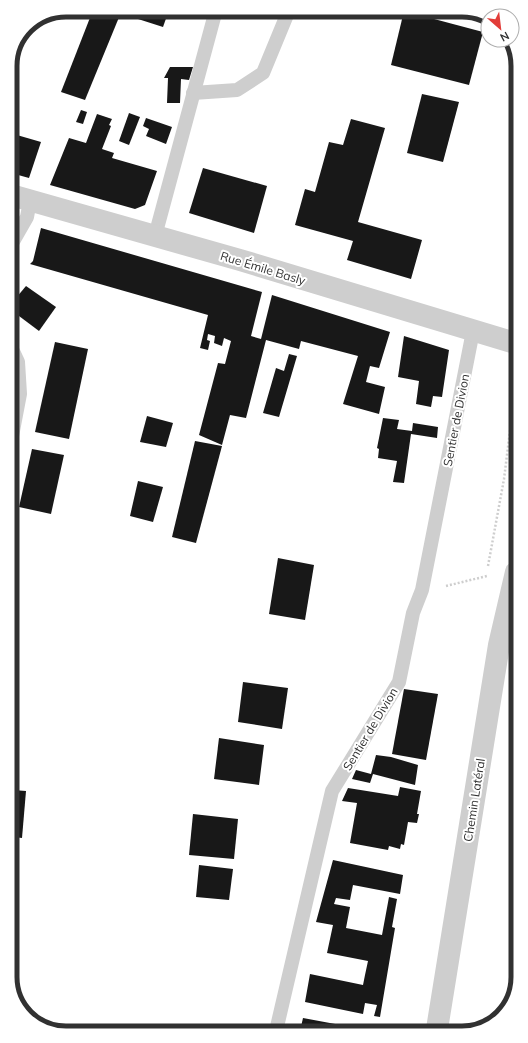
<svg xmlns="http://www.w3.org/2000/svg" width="528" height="1043" viewBox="0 0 528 1043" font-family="Mulish,sans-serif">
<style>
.building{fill:#181818}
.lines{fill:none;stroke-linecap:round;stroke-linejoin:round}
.path{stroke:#cecece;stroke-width:2.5;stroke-dasharray:2 2;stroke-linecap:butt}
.service{stroke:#cecece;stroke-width:14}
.minor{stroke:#cecece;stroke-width:22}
.tertiary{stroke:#cecece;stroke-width:22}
.labels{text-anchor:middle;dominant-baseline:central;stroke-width:4;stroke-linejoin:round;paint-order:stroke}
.street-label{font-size:12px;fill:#313131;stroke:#fff}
.rim{fill:none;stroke:#313131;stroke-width:5}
</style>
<rect width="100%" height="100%" fill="#fff"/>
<g class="building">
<path d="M 93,10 L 122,10 L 85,100 L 61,92 Z"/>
<path d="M 141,10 L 169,10 L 163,27 L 138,19 Z"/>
<path d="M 404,11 L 483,32 L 469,85 L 391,65 Z"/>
<path d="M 170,67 L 193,67 L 189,80 L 181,79 L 180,103 L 167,103 L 168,78 L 164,78 Z"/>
<path d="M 422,94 L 459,102 L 443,162 L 407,153 Z"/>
<path d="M 81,110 L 87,112 L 83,124 L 76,122 Z"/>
<path d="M 129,113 L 140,117 L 129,145 L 119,141 Z"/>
<path d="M 97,114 L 112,119 L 109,125 L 111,126 L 102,149 L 114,153 L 112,158 L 157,171 L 145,205 L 135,209 L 50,185 L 69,138 L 86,143 Z"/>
<path d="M 146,118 L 172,127 L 166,144 L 146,136 L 149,129 L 143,126 Z"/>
<path d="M 351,119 L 385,128 L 358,222 L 422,240 L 411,279 L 347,260 L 353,241 L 295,225 L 305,189 L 315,192 L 329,142 L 343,145 Z"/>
<path d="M 10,133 L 41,142 L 29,178 L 11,173 Z"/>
<path d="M 203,168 L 267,186 L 254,233 L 189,213 Z"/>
<path d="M 41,228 L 262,292 L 251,336 L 261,339 L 272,295 L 390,332 L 379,368 L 370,366 L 366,382 L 385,387 L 379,414 L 343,404 L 358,356 L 301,341 L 299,349 L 266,340 L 246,418 L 230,415 L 222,445 L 199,435 L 218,363 L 225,364 L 231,341 L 224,338 L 222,346 L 214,343 L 215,336 L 208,334 L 207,340 L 210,341 L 208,350 L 200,348 L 208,315 L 30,264 L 33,261 Z"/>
<path d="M 26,286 L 56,307 L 39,331 L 11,310 L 11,304 Z"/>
<path d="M 404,336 L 449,350 L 442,397 L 433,396 L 431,407 L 416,404 L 419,381 L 398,377 Z"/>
<path d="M 55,342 L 88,349 L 69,439 L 35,432 Z"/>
<path d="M 289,354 L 297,356 L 279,417 L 263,413 L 276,368 L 284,371 Z"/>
<path d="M 147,416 L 173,423 L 166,447 L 140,442 Z"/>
<path d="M 383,418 L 399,420 L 397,429 L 412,431 L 413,423 L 438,427 L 437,438 L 411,434 L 404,483 L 393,482 L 397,461 L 378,458 L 379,449 L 377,448 Z"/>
<path d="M 195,441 L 222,446 L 196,543 L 172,537 Z"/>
<path d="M 32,449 L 64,455 L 51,514 L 19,507 Z"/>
<path d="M 138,481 L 163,487 L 153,522 L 130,516 Z"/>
<path d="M 278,558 L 314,565 L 305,620 L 269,614 Z"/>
<path d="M 243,682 L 288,688 L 282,729 L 238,722 Z"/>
<path d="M 404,689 L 438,694 L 426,760 L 392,754 Z"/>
<path d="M 219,738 L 264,745 L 259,785 L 214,779 Z"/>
<path d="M 376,755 L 391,757 L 418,765 L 415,785 L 373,774 L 370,783 L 352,779 L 356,770 L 371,774 Z"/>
<path d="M 400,787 L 421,791 L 417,814 L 419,814 L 417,823 L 408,822 L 404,845 L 401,844 L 400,849 L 389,846 L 388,850 L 350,843 L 357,803 L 342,801 L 348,788 L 398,796 Z"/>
<path d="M 13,790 L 26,791 L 22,838 L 14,837 Z"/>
<path d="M 193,814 L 238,819 L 234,859 L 189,855 Z"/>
<path d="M 333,860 L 403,875 L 400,894 L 353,885 L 350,900 L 336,898 L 334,904 L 350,907 L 346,928 L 382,935 L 389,897 L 397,899 L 392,927 L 395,928 L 380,1017 L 374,1016 L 377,1005 L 365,1003 L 363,1014 L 305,1002 L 310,974 L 363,985 L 365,975 L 368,961 L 327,953 L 333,925 L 316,922 Z"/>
<path d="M 199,865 L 233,869 L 229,900 L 196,897 Z"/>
<path d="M 14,904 L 19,904 L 17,921 L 14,921 Z"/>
<path d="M 303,1018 L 346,1026 L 345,1030 L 300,1031 Z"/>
</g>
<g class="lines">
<g class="path">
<path d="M 488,566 L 504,479 L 515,391"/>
<path d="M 446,586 L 487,576"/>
</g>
<g class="service">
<path d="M 193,93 L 237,90 L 263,73 L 289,10"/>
<path d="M 155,236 L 216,10"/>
<path d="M 11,245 L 27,217 L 30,201"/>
<path d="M 11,347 L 18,362 L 20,394 L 12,436"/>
<path d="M 276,1031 L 332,791 L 399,682 L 413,613 L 422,590 L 473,331"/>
</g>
<path class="minor" d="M 437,1029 L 499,645 L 516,572"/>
<path class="tertiary" d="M 11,195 L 240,260 L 515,343"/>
</g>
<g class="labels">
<g class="street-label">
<text transform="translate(263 268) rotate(17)">Rue Émile Basly</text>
<text transform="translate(456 420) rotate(-79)">Sentier de Divion</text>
<text transform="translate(370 729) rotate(-59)">Sentier de Divion</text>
<text transform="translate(474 800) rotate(-81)">Chemin Latéral</text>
</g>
</g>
<path d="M0 0H528V1043H0ZM66 17H462A49 49 0 0 1 511 66V977A49 49 0 0 1 462 1026H66A49 49 0 0 1 17 977V66A49 49 0 0 1 66 17Z" fill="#fff" fill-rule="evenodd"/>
<path class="rim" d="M66 17H462A49 49 0 0 1 511 66V977A49 49 0 0 1 462 1026H66A49 49 0 0 1 17 977V66A49 49 0 0 1 66 17Z"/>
<g transform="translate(500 28) rotate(152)"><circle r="19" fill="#ffffff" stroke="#adadad"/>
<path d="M0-3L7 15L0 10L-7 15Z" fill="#e23d39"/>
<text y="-6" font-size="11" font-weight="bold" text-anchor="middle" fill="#313131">N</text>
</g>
</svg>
